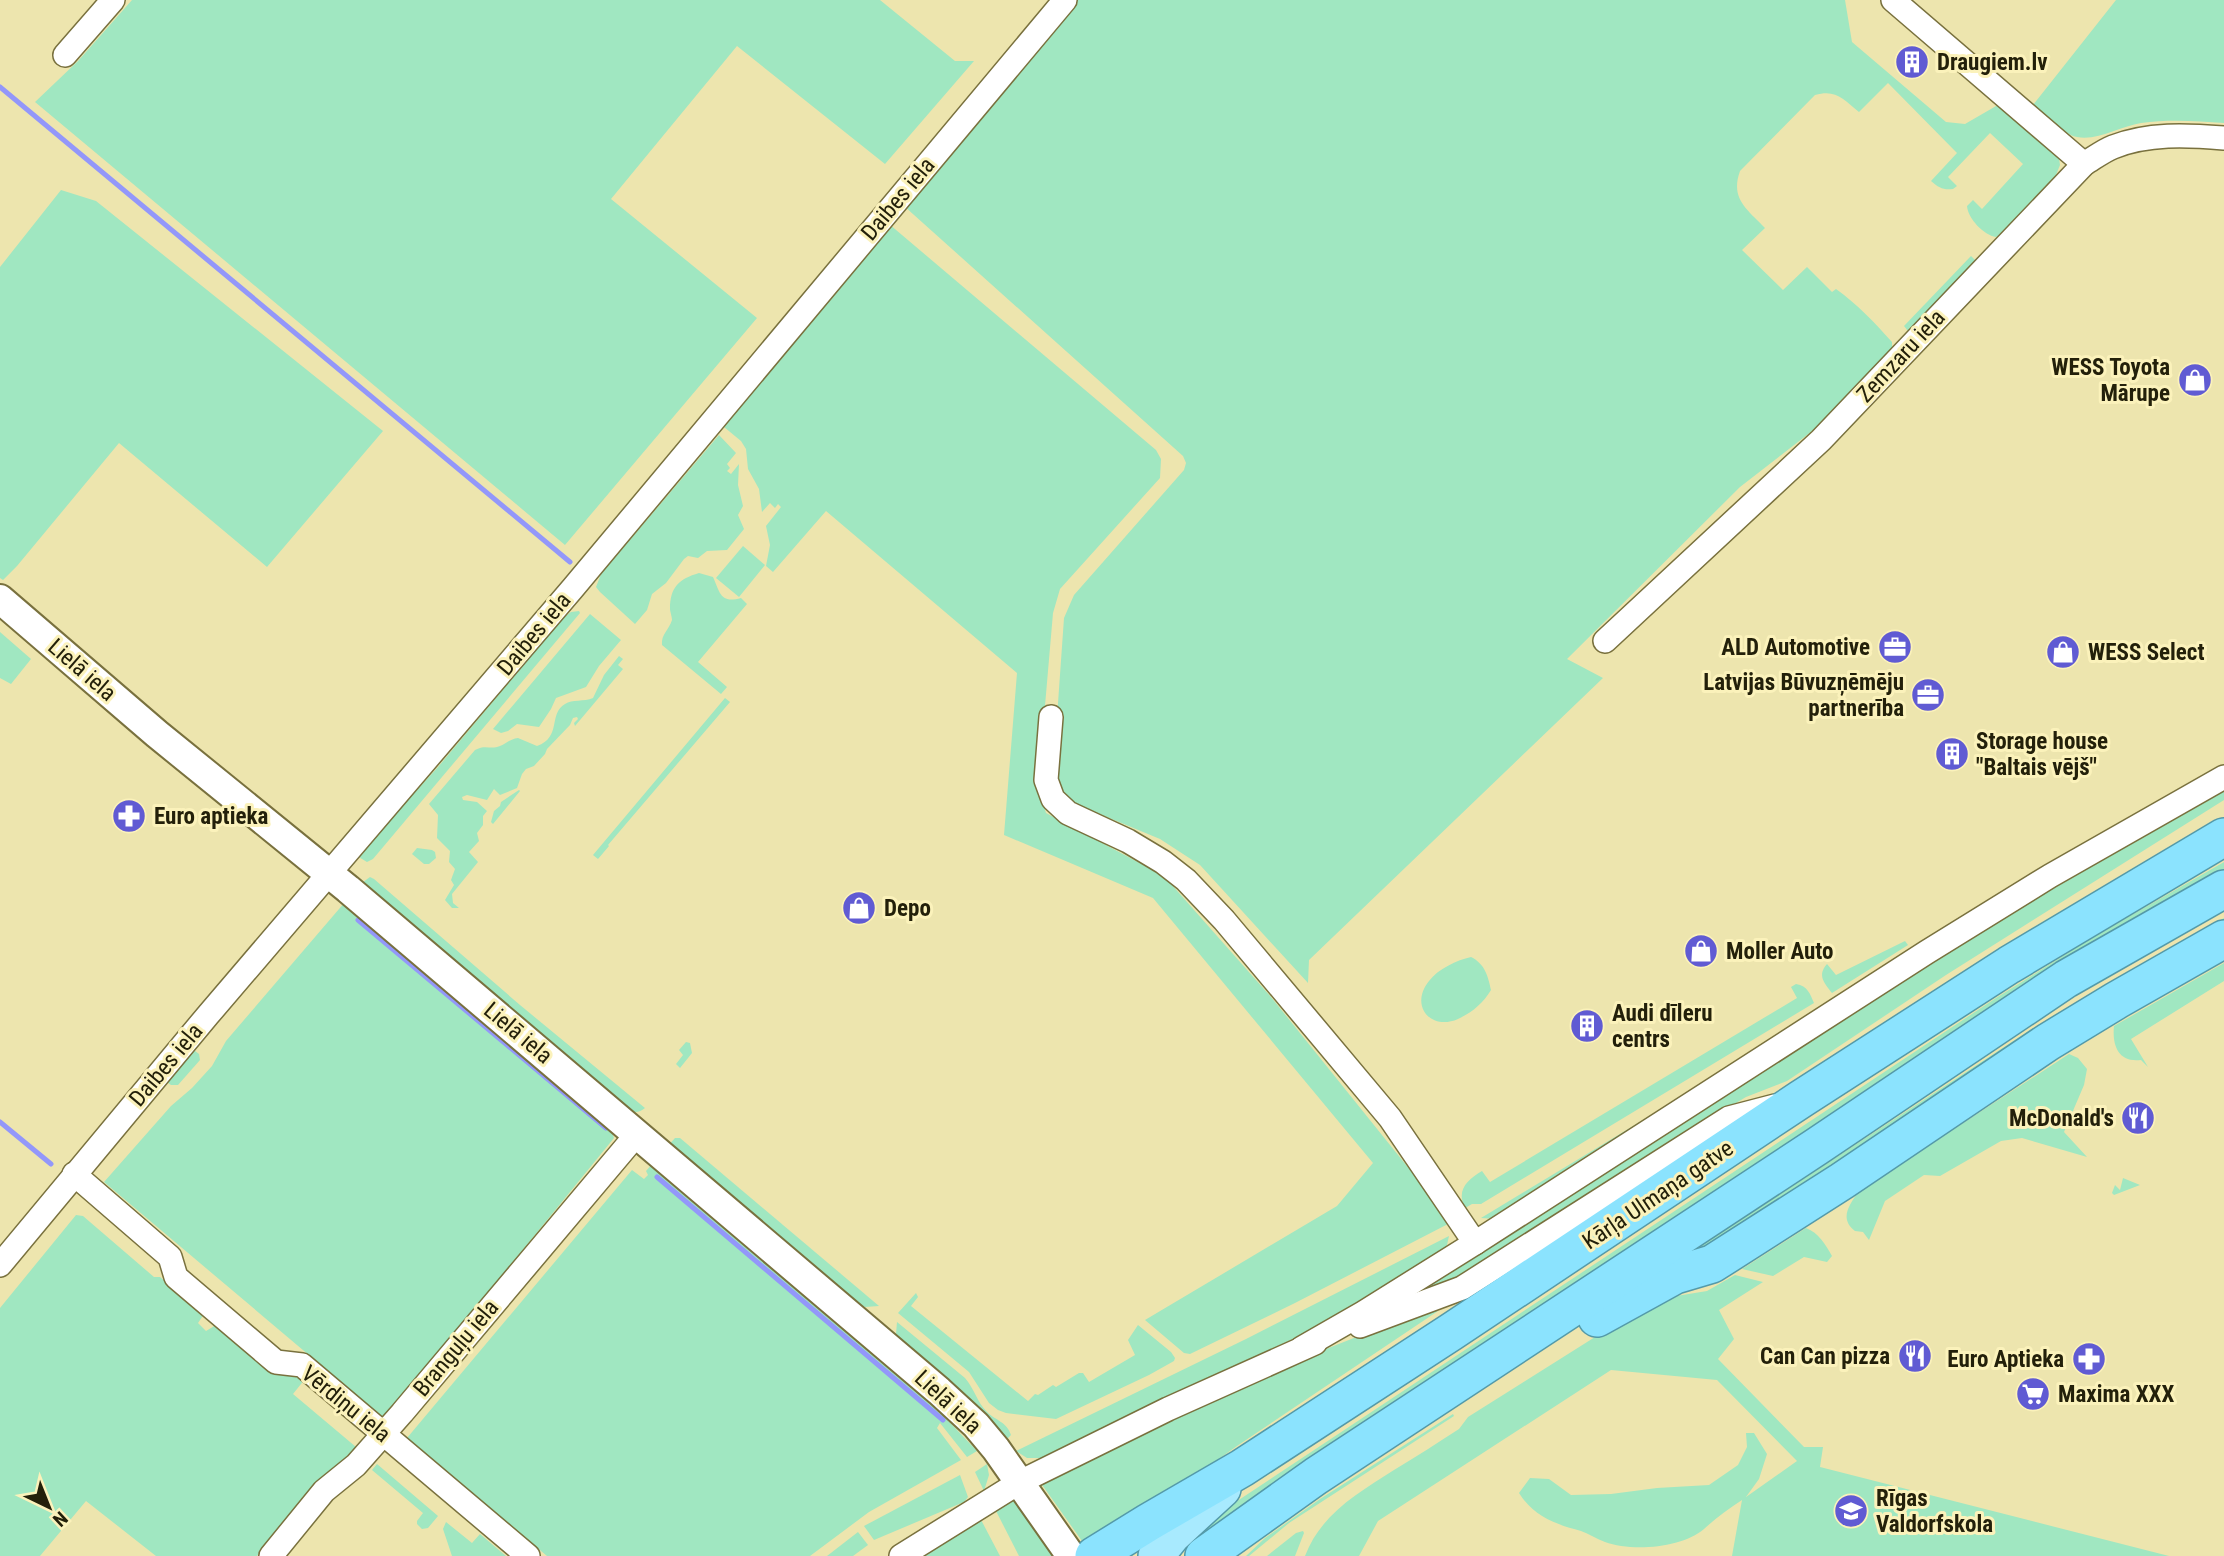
<svg xmlns="http://www.w3.org/2000/svg" width="2224" height="1556" viewBox="0 0 2224 1556" font-family="'Roboto Condensed',sans-serif">
<style>
.green{fill:#a0e7c1}
.lines{fill:none;stroke-linecap:round;stroke-linejoin:round}
.stream{stroke:#9397fa;stroke-width:5}
.minor-casing{stroke:#79713e;stroke-width:26}
.tertiary-casing{stroke:#79713e;stroke-width:32}
.primary-casing{stroke:#549aa9;stroke-width:38}
.trunk-casing{stroke:#549aa9;stroke-width:40}
.minor{stroke:#fff;stroke-width:23}
.tertiary{stroke:#fff;stroke-width:28}
.primary{stroke:#a8eafe;stroke-width:35}
.trunk{stroke:#8be3fe;stroke-width:37}
.labels{text-anchor:middle;dominant-baseline:central;stroke-width:6;stroke-linejoin:round;paint-order:stroke}
.poi-label{font-size:23px;font-weight:bold;fill:#23200a;stroke:#fbf2bb;text-anchor:start}
.street-label{font-size:23px;fill:#23200a;stroke:#fbf2bb}
</style>
<rect width="100%" height="100%" fill="#ede5ae"/>
<g class="green">
<path d="M 132,0 L 880,0 L 955,61 L 974,61 L 885,164 L 737,46 L 611,199 L 757,318 L 565,545 L 35,102 L 78,61 Z"/>
<path d="M 1077,0 L 1845,0 L 1852,42 L 1946,122 L 1965,124 L 2003,102 L 2058,152 L 2060,165 L 2056,175 L 2004,232 L 1996,237 C 1984,235 1968,219 1967,206 L 1973,200 L 1982,209 L 2023,164 L 1990,133 L 1948,177 L 1957,186 L 1953,189 C 1943,190 1939,188 1931,181 L 1957,153 L 1888,83 L 1859,112 C 1843,99 1836,89 1815,95 L 1740,171 C 1730,199 1747,209 1765,228 L 1742,250 L 1783,290 L 1807,267 L 1832,292 L 1836,289 C 1857,304 1875,323 1892,342 L 1892,350 L 1816,428 L 1740,487 L 1567,659 L 1603,678 L 1309,960 L 1308,983 L 1200,865 L 1160,839 L 1073,803 L 1062,795 L 1053,774 L 1064,618 L 1074,595 L 1184,470 L 1186,463 L 1183,456 L 904,206 Z"/>
<path d="M 2116,0 L 2224,0 L 2224,123 C 2197,121 2169,119 2141,123 C 2121,126 2098,141 2077,137 C 2064,135 2044,114 2033,105 Z"/>
<path d="M 61,190 L 96,201 L 383,431 L 267,567 L 119,443 L 17,566 L 3,580 L 0,578 L 0,267 Z"/>
<path d="M 889,224 L 1156,450 L 1161,459 L 1160,478 L 1060,589 L 1053,613 L 1038,787 L 1046,813 L 1164,876 L 1271,997 L 1427,1191 L 1448,1224 L 1295,1303 L 1190,1354 L 1184,1353 L 1145,1320 L 1337,1206 L 1373,1163 L 1153,898 L 1004,835 L 1017,673 L 826,511 L 773,572 L 766,566 L 770,545 L 766,526 L 781,507 L 778,504 L 775,508 L 770,503 L 762,512 L 759,489 L 748,469 L 746,449 L 741,441 L 724,427 Z"/>
<path d="M 1971,256 L 1976,261 L 1908,331 L 1904,326 Z"/>
<path d="M 719,435 L 736,453 L 727,464 L 730,468 L 727,471 L 731,474 L 739,464 L 738,485 L 743,506 L 738,515 L 744,529 L 727,550 L 707,551 L 698,558 L 688,556 L 684,559 L 666,583 L 652,594 L 647,610 L 635,624 L 600,592 L 596,587 L 601,574 Z"/>
<path d="M 743,546 L 765,565 L 739,597 L 716,578 Z"/>
<path d="M 699,573 L 713,577 C 720,592 720,604 741,598 L 747,604 L 698,662 L 727,687 L 721,694 L 662,645 C 661,634 669,630 672,620 C 672,617 670,611 670,609 C 670,587 679,579 699,573 Z"/>
<path d="M 579,611 L 580,613 L 373,859 L 367,862 L 357,856 L 438,767 L 563,618 L 571,612 Z"/>
<path d="M 590,614 L 621,640 L 599,666 L 586,687 L 556,698 L 551,709 L 539,727 L 517,724 L 508,731 L 501,733 L 493,729 Z"/>
<path d="M 0,632 L 31,659 L 11,684 L 0,678 Z"/>
<path d="M 619,656 L 623,659 L 618,665 L 623,669 L 575,726 L 574,723 L 578,719 L 577,717 L 573,718 L 570,725 L 547,749 L 545,754 L 534,766 L 526,769 L 522,774 L 517,788 L 500,795 L 494,789 L 487,800 L 467,795 L 462,797 L 463,800 L 477,802 L 487,811 L 483,816 L 483,825 L 477,833 L 479,841 L 469,852 L 478,862 L 452,894 L 453,903 L 459,908 L 452,908 L 445,900 L 454,885 L 451,880 L 455,869 L 449,862 L 450,851 L 437,838 L 438,815 L 429,804 L 475,750 C 486,744 490,750 500,746 C 507,743 510,739 518,738 L 537,746 C 562,737 548,714 565,704 C 572,699 584,702 593,698 L 604,675 Z"/>
<path d="M 725,698 L 730,702 L 608,845 L 609,846 L 598,859 L 593,855 Z"/>
<path d="M 2224,787 L 2224,800 L 1946,975 L 1787,1081 L 1746,1097 L 1726,1109 L 1489,1265 L 1413,1295 L 1961,940 Z"/>
<path d="M 519,790 L 520,791 L 493,824 L 491,822 L 494,811 L 500,806 L 501,802 Z"/>
<path d="M 417,848 L 432,850 L 435,852 L 436,858 L 429,864 L 424,864 L 412,854 Z"/>
<path d="M 2224,862 L 2224,872 L 1339,1446 L 1174,1556 L 1210,1519 L 1996,998 L 2090,939 Z"/>
<path d="M 370,877 L 374,879 L 520,1005 L 645,1108 C 638,1114 633,1112 625,1109 L 359,885 Z"/>
<path d="M 345,902 L 611,1129 L 614,1138 L 389,1414 L 379,1417 L 372,1414 L 374,1410 L 104,1182 L 171,1106 L 192,1088 L 212,1066 L 226,1041 Z"/>
<path d="M 2224,918 L 2224,929 L 1704,1252 L 1689,1254 L 2030,1030 Z"/>
<path d="M 1905,941 L 1908,945 L 1832,993 C 1824,983 1817,975 1827,964 L 1836,975 Z"/>
<path d="M 1471,957 C 1485,964 1488,976 1491,990 C 1483,1003 1473,1012 1458,1019 C 1431,1031 1409,1006 1429,981 C 1438,969 1457,960 1471,957 Z"/>
<path d="M 2224,963 L 2224,981 L 2131,1039 L 2148,1067 L 2141,1060 C 2118,1063 2112,1045 2114,1026 Z"/>
<path d="M 1796,984 C 1808,986 1810,994 1814,1003 L 1481,1204 L 1472,1204 L 1465,1208 C 1456,1190 1467,1180 1482,1171 L 1490,1182 L 1797,998 L 1791,987 Z"/>
<path d="M 1812,1018 L 1496,1219 L 1481,1218 Z"/>
<path d="M 686,1042 L 690,1043 L 692,1053 L 680,1068 L 676,1064 L 683,1055 L 679,1050 Z"/>
<path d="M 191,1048 L 199,1054 L 200,1060 L 178,1085 L 171,1085 L 164,1080 Z"/>
<path d="M 2069,1054 L 2078,1058 L 2087,1069 L 2084,1085 L 2064,1132 L 2087,1157 L 2022,1138 L 2001,1141 L 1940,1176 L 1924,1175 L 1885,1201 L 1869,1240 L 1863,1232 L 1855,1231 C 1839,1219 1849,1205 1859,1191 Z"/>
<path d="M 675,1138 L 680,1138 L 879,1306 L 865,1307 L 852,1299 L 667,1147 Z"/>
<path d="M 653,1163 L 913,1379 L 938,1410 L 977,1451 L 967,1457 L 940,1423 L 937,1428 L 961,1460 L 869,1512 L 810,1556 L 547,1556 L 407,1438 L 632,1170 L 644,1179 L 648,1175 L 646,1171 Z"/>
<path d="M 2123,1178 L 2140,1185 L 2114,1195 L 2112,1193 L 2115,1185 L 2120,1190 Z"/>
<path d="M 76,1215 L 83,1216 L 154,1277 L 160,1277 L 204,1314 L 198,1323 L 206,1331 L 216,1325 L 277,1375 L 297,1373 L 305,1379 L 293,1394 L 356,1447 L 356,1452 L 331,1473 L 257,1556 L 156,1556 L 86,1501 L 40,1556 L 0,1556 L 0,1308 Z"/>
<path d="M 1806,1228 C 1819,1233 1825,1244 1832,1256 L 1827,1262 L 1804,1257 L 1773,1276 L 1742,1269 Z"/>
<path d="M 1449,1236 L 1447,1245 L 1439,1259 L 1341,1316 L 1042,1458 L 1027,1458 L 1016,1451 L 1246,1339 Z"/>
<path d="M 1735,1275 L 1763,1282 L 1719,1310 L 1734,1339 L 1718,1359 L 1804,1447 L 1823,1447 L 1820,1467 L 2169,1556 L 1732,1556 L 1742,1500 C 1728,1509 1716,1518 1704,1529 C 1682,1548 1632,1552 1605,1542 C 1597,1539 1589,1534 1581,1531 C 1555,1524 1534,1517 1519,1493 L 1530,1478 L 1549,1479 L 1571,1495 L 1611,1494 L 1657,1488 L 1709,1485 L 1738,1465 L 1747,1447 L 1746,1433 L 1754,1433 L 1767,1454 L 1759,1479 L 1746,1497 L 1797,1461 L 1717,1380 L 1611,1370 L 1378,1521 L 1359,1556 L 1305,1556 C 1321,1514 1358,1493 1394,1470 C 1416,1457 1437,1443 1459,1429 L 1468,1417 L 1630,1315 L 1664,1298 L 1707,1291 Z"/>
<path d="M 916,1293 L 918,1297 L 911,1306 L 1028,1401 L 1035,1394 L 1038,1395 L 1053,1385 L 1056,1387 L 1079,1373 L 1083,1373 L 1089,1382 L 1135,1355 L 1128,1340 L 1138,1325 L 1171,1352 L 1175,1358 L 1174,1361 L 1149,1375 L 1056,1419 L 1006,1413 L 998,1410 L 989,1403 L 969,1372 L 898,1313 Z"/>
<path d="M 1437,1305 L 1438,1311 L 1237,1446 L 1161,1500 L 1087,1548 L 1040,1482 L 1311,1355 Z"/>
<path d="M 897,1322 L 965,1378 C 974,1388 977,1402 987,1412 C 995,1420 1007,1422 1011,1435 L 1006,1440 L 975,1407 L 904,1342 L 896,1334 Z"/>
<path d="M 1453,1414 L 1454,1416 L 1289,1523 L 1249,1556 L 1246,1556 L 1265,1538 L 1320,1499 Z"/>
<path d="M 377,1464 L 438,1516 L 428,1528 L 422,1529 L 417,1524 L 417,1521 L 423,1513 L 372,1470 Z"/>
<path d="M 987,1464 L 989,1475 L 984,1491 L 975,1472 Z"/>
<path d="M 960,1475 L 968,1497 L 964,1502 L 874,1540 L 864,1526 Z"/>
<path d="M 1013,1499 L 1055,1556 L 1019,1556 L 995,1509 Z"/>
<path d="M 979,1516 L 1000,1556 L 920,1556 Z"/>
<path d="M 446,1522 L 472,1543 L 480,1534 L 506,1556 L 452,1556 L 443,1529 Z"/>
<path d="M 1303,1531 L 1304,1533 L 1295,1556 L 1267,1556 L 1296,1533 Z"/>
<path d="M 858,1532 L 868,1545 L 853,1556 L 827,1556 Z"/>
</g>
<g class="lines">
<g class="stream">
<path d="M 0,87 L 570,562"/>
<path d="M 358,920 L 606,1128"/>
<path d="M 0,1122 L 51,1164"/>
<path d="M 657,1177 L 943,1420"/>
</g>
<g class="minor-casing">
<g id="minor">
<path d="M 1893,0 L 2084,164"/>
<path d="M 65,55 L 113,0"/>
<path d="M 1605,641 L 1821,440 L 2084,164 C 2094,158 2103,151 2113,147 C 2148,133 2187,135 2224,138"/>
<path d="M 1051,717 L 1046,780 L 1053,799 L 1068,813 L 1128,841 L 1163,862 L 1186,880 L 1224,920 L 1390,1118 L 1475,1243"/>
<path d="M 74,1174 L 170,1257 L 176,1277 L 276,1362 L 302,1365 L 528,1556"/>
<path d="M 0,1265 L 208,1015 L 573,588 L 1065,0"/>
<path d="M 1360,1326 L 1462,1288 L 1729,1118 L 1775,1106"/>
<path d="M 1302,1348 L 1363,1313 L 1475,1243 L 1927,952 L 2050,876 L 2224,777"/>
<path d="M 271,1556 L 324,1491 L 356,1465 L 402,1413 L 637,1134"/>
<path d="M 901,1556 L 1020,1482 L 1168,1409 L 1315,1343"/>
</g>
</g>
<g class="tertiary-casing">
<path id="tertiary" d="M 0,599 L 157,734 L 348,889 L 939,1391 L 976,1425 L 996,1449 L 1071,1556"/>
</g>
<g class="primary-casing">
<path id="primary" d="M 1156,1556 L 1173,1535 L 1223,1489"/>
</g>
<g class="trunk-casing">
<g id="trunk">
<path d="M 1597,1318 L 1675,1275 L 1712,1264 L 1842,1181 L 2048,1042 L 2117,1000 L 2224,939"/>
<path d="M 1094,1556 L 1149,1522 L 1242,1468 L 1451,1332 L 1801,1099 L 2009,965 L 2224,837"/>
<path d="M 1204,1556 L 1316,1476 L 1816,1147 L 2066,979 L 2224,889"/>
</g>
</g>
<use href="#minor" class="minor"/>
<use href="#tertiary" class="tertiary"/>
<use href="#primary" class="primary"/>
<use href="#trunk" class="trunk"/>
</g>
<defs>
<g id="building-disc" transform="scale(1.75)"><circle r="9.5" fill="#605bd3" stroke="#fbf2bb"/><path d="M-4-6H4V6H1V3H-1V6H-4ZM-2.5-4.3h1.7v1.8h-1.7ZM.8-4.3h1.7v1.8H.8ZM-2.5-1h1.7V.8h-1.7ZM.8-1h1.7V.8H.8Z" fill="#fff"/></g>
<g id="shop-disc" transform="scale(1.75)"><circle r="9.5" fill="#605bd3" stroke="#fbf2bb"/><path d="M-5-2.5h2.3a2.7 3.5 0 0 1 5.4 0H5L5.5 6h-11ZM-1.5-2.5h3a1.5 2.3 0 0 0-3 0Z" fill="#fff"/></g>
<g id="office-disc" transform="scale(1.75)"><circle r="9.5" fill="#605bd3" stroke="#fbf2bb"/><path d="M-6-3h4V-5.5h4V-3h4V5H-6ZM-1-4.5V-3h2v-1.5ZM-6 0V1H6V0Z" fill="#fff"/></g>
<g id="pharmacy-disc" transform="scale(1.75)"><circle r="9.5" fill="#605bd3" stroke="#fbf2bb"/><path d="M-2-6h4v4h4v4h-4v4h-4v-4h-4v-4h4Z" fill="#fff"/></g>
<g id="restaurant-disc" transform="scale(1.75)"><circle r="9.5" fill="#605bd3" stroke="#fbf2bb"/><path d="M-5-6h1v4h1v-4h1v4h1v-4h1v5L-1.5 .5V6h-2V.5L-5-1ZM5-6V6H3V1.5H1.5Q1.5-4 5-6Z" fill="#fff"/></g>
<g id="supermarket-disc" transform="scale(1.75)"><circle r="9.5" fill="#605bd3" stroke="#fbf2bb"/><path d="M-6-5.5h2.5l.6 2H6L4.5 2H-2.5L-4.4-4H-6ZM-1.5 3.2a1.3 1.3 0 1 0 .1 0ZM3 3.2a1.3 1.3 0 1 0 .1 0Z" fill="#fff"/></g>
<g id="school-disc" transform="scale(1.75)"><circle r="9.5" fill="#605bd3" stroke="#fbf2bb"/><path d="M0-5L7-2L0 1L-7-2ZM-4 1L0 2.5L4 1V4Q0 6-4 4Z" fill="#fff"/></g>
</defs>
<g fill-rule="evenodd">
<use href="#building-disc" x="1912" y="62"/>
<use href="#shop-disc" x="2195" y="380"/>
<use href="#office-disc" x="1895" y="647"/>
<use href="#shop-disc" x="2063" y="652"/>
<use href="#office-disc" x="1928" y="695"/>
<use href="#building-disc" x="1952" y="754"/>
<use href="#pharmacy-disc" x="129" y="816"/>
<use href="#shop-disc" x="859" y="908"/>
<use href="#shop-disc" x="1701" y="951"/>
<use href="#building-disc" x="1587" y="1026"/>
<use href="#restaurant-disc" x="2138" y="1118"/>
<use href="#restaurant-disc" x="1915" y="1356"/>
<use href="#pharmacy-disc" x="2089" y="1359"/>
<use href="#supermarket-disc" x="2033" y="1394"/>
<use href="#school-disc" x="1851" y="1511"/>
</g>
<g class="labels">
<g class="poi-label">
<text x="1937" y="62">Draugiem.lv</text>
<text x="2170" y="367" text-anchor="end">WESS Toyota<tspan x="2170" dy="26">Mārupe</tspan></text>
<text x="1870" y="647" text-anchor="end">ALD Automotive</text>
<text x="2088" y="652">WESS Select</text>
<text x="1904" y="682" text-anchor="end">Latvijas Būvuzņēmēju<tspan x="1904" dy="26">partnerība</tspan></text>
<text x="1976" y="741">Storage house<tspan x="1976" dy="26">"Baltais vējš"</tspan></text>
<text x="154" y="816">Euro aptieka</text>
<text x="884" y="908">Depo</text>
<text x="1726" y="951">Moller Auto</text>
<text x="1612" y="1013">Audi dīleru<tspan x="1612" dy="26">centrs</tspan></text>
<text x="2114" y="1118" text-anchor="end">McDonald's</text>
<text x="1890" y="1356" text-anchor="end">Can Can pizza</text>
<text x="2064" y="1359" text-anchor="end">Euro Aptieka</text>
<text x="2058" y="1394">Maxima XXX</text>
<text x="1876" y="1498">Rīgas<tspan x="1876" dy="26">Valdorfskola</tspan></text>
</g>
<g class="street-label">
<text transform="translate(898 199) rotate(-50)">Daibes iela</text>
<text transform="translate(1901 356) rotate(-47)">Zemzaru iela</text>
<text transform="translate(534 634) rotate(-50)">Daibes iela</text>
<text transform="translate(82 670) rotate(41)">Lielā iela</text>
<text transform="translate(518 1033) rotate(40)">Lielā iela</text>
<text transform="translate(166 1065) rotate(-50)">Daibes iela</text>
<text transform="translate(1658 1195) rotate(-34)">Kārļa Ulmaņa gatve</text>
<text transform="translate(456 1348) rotate(-50)">Branguļu iela</text>
<text transform="translate(948 1402) rotate(43)">Lielā iela</text>
<text transform="translate(346 1404) rotate(39)">Vērdiņu iela</text>
</g>
</g>
<g transform="translate(49 1507) rotate(137)" stroke="#fbf2bb" stroke-width="5" paint-order="stroke">
<path d="M0-5L12 26L0 18L-12 26Z" fill="#23200a"/>
<text y="-10" font-size="19" font-weight="bold" text-anchor="middle" fill="#23200a">N</text>
</g>
</svg>
